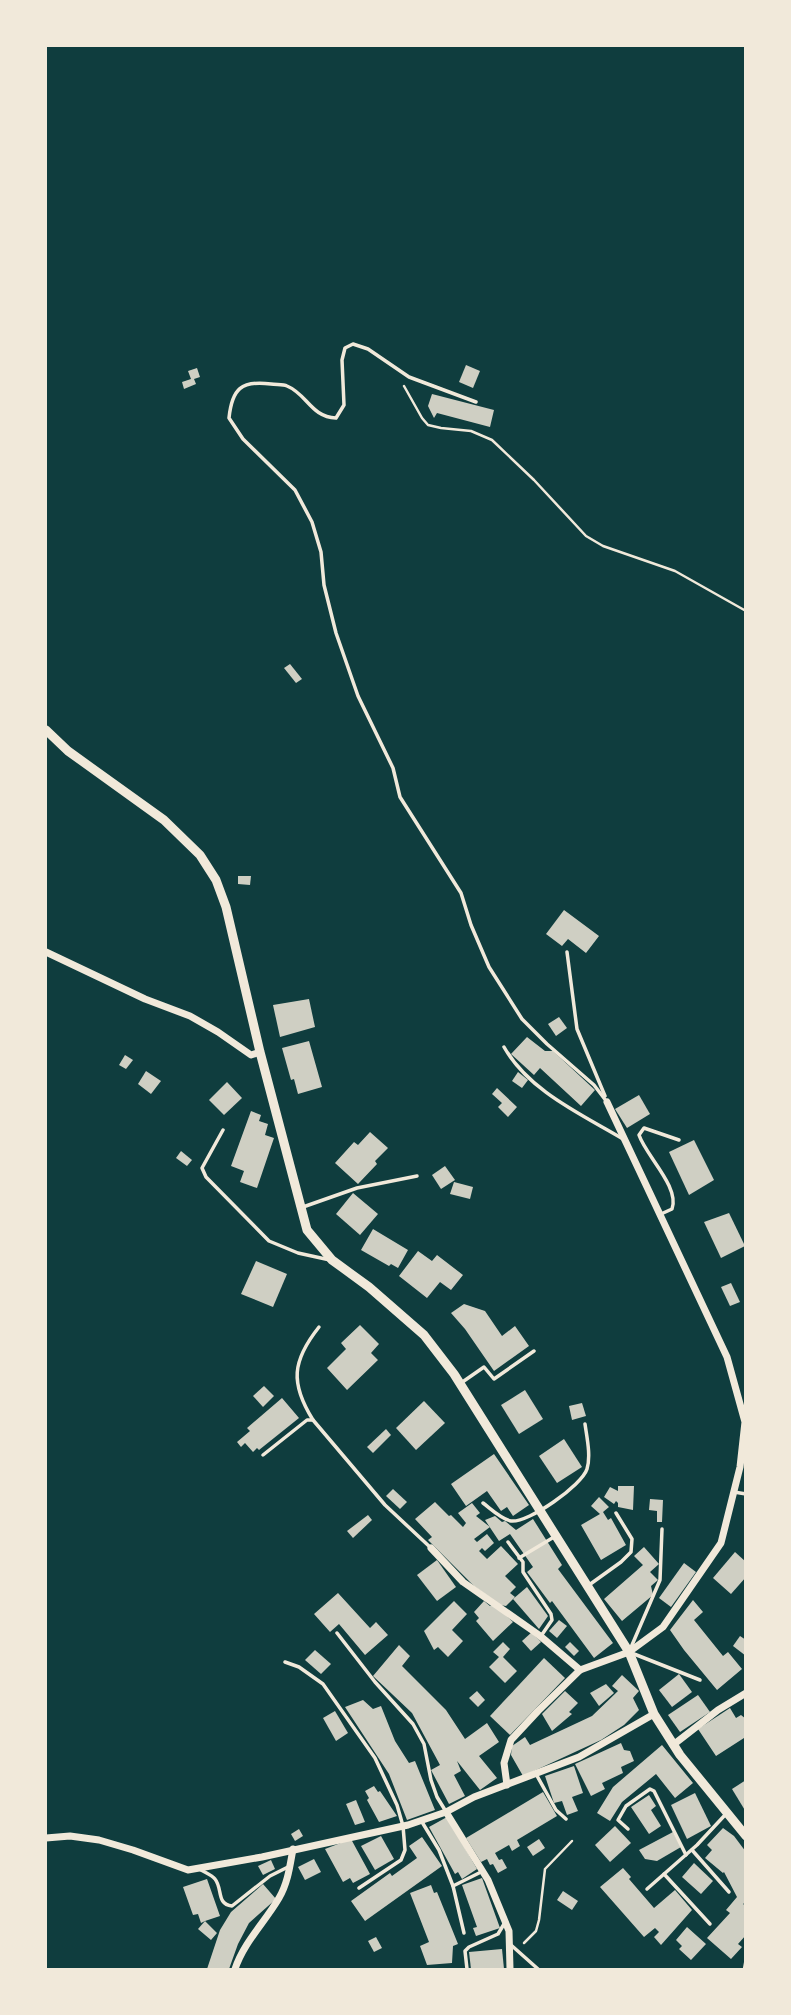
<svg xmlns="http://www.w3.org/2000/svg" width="791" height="2015" viewBox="0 0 791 2015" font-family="Roboto,sans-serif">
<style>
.building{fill:#cfcfc3}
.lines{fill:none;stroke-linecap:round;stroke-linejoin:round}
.path{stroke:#f1e9da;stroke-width:2.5}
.service{stroke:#f1e9da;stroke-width:3.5}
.minor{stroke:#f1e9da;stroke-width:7}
.tertiary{stroke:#f1e9da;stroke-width:9}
</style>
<rect width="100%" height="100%" fill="#0f3d3e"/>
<g class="building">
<path d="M 466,365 L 480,371 L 473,388 L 459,382 Z"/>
<path d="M 197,368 L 200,377 L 194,379 L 196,384 L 184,389 L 182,382 L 191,379 L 188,371 Z"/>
<path d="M 432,394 L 494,410 L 490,427 L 437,413 L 434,418 L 428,406 Z"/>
<path d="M 290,664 L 302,679 L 296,683 L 284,668 Z"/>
<path d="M 238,876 L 251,876 L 250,885 L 238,884 Z"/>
<path d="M 564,910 L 599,936 L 586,953 L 568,939 L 562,946 L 546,934 Z"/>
<path d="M 309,999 L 315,1027 L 280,1037 L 273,1005 Z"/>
<path d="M 559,1017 L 567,1028 L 556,1036 L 548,1024 Z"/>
<path d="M 527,1037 L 545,1051 L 553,1051 L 595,1090 L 581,1106 L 540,1068 L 534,1075 L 511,1054 Z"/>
<path d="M 309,1041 L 322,1087 L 298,1094 L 294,1079 L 291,1080 L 282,1048 Z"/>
<path d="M 125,1055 L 133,1060 L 126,1069 L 119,1065 Z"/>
<path d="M 146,1071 L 161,1081 L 151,1094 L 138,1084 Z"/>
<path d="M 518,1072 L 528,1080 L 522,1088 L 512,1081 Z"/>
<path d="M 227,1082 L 242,1098 L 224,1115 L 209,1100 Z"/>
<path d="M 497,1088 L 517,1107 L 508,1117 L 498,1107 L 502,1103 L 492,1094 Z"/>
<path d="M 639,1095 L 650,1114 L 627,1128 L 615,1109 Z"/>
<path d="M 251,1111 L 261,1115 L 259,1121 L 268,1124 L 265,1135 L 274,1138 L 257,1188 L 240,1182 L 244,1171 L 231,1166 Z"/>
<path d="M 370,1132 L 388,1148 L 375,1161 L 377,1164 L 358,1184 L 335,1163 L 354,1142 L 358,1145 Z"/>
<path d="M 694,1140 L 714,1180 L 689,1195 L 669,1152 Z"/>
<path d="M 181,1151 L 192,1160 L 187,1166 L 176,1158 Z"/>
<path d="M 445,1166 L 455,1180 L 441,1189 L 432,1175 Z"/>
<path d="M 454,1182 L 473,1187 L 470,1199 L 450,1194 Z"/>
<path d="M 353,1193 L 378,1214 L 360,1235 L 336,1214 Z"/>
<path d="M 729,1213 L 745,1246 L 721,1258 L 704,1222 Z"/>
<path d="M 373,1229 L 408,1250 L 398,1268 L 391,1264 L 389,1266 L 361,1250 Z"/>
<path d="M 418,1251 L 432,1261 L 437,1255 L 463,1275 L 451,1290 L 440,1282 L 427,1298 L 399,1276 Z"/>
<path d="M 256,1261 L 287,1274 L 273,1307 L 241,1294 Z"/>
<path d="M 731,1283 L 740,1302 L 730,1306 L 721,1287 Z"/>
<path d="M 464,1304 L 485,1311 L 502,1336 L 515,1326 L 529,1346 L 494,1371 L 465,1329 L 451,1313 Z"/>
<path d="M 360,1325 L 379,1344 L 371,1353 L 378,1360 L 347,1390 L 327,1368 L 346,1349 L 341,1343 Z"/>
<path d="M 264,1386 L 274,1396 L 263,1407 L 253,1396 Z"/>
<path d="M 525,1390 L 543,1419 L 519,1434 L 501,1405 Z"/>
<path d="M 282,1398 L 299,1418 L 259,1450 L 257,1448 L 253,1452 L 245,1443 L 241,1447 L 237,1442 L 250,1431 L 247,1428 Z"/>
<path d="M 424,1401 L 445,1423 L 416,1450 L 396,1428 Z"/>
<path d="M 582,1403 L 586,1416 L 572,1420 L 569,1406 Z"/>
<path d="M 386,1429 L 391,1435 L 373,1453 L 367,1447 Z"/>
<path d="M 564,1439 L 582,1467 L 557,1483 L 539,1456 Z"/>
<path d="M 494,1454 L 529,1505 L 513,1516 L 507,1507 L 501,1511 L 487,1491 L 466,1506 L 451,1484 Z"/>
<path d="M 618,1486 L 634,1486 L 633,1510 L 618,1507 L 618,1503 L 616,1501 L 614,1504 L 604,1497 L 610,1487 L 618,1491 Z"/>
<path d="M 393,1489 L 407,1502 L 400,1509 L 386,1496 Z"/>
<path d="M 599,1497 L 609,1507 L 603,1512 L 608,1520 L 611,1518 L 626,1545 L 601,1560 L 581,1525 L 600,1514 L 591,1506 Z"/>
<path d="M 650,1499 L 663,1500 L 662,1522 L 657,1522 L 657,1511 L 649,1510 Z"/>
<path d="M 435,1502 L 449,1516 L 451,1515 L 463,1527 L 466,1523 L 458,1513 L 472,1503 L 480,1513 L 476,1516 L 490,1527 L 474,1539 L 477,1542 L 487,1534 L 494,1543 L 485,1551 L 482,1548 L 479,1551 L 487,1559 L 501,1546 L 518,1564 L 505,1576 L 516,1587 L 510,1593 L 515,1597 L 506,1606 L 500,1605 L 474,1586 L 428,1540 L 432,1537 L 415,1519 Z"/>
<path d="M 368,1515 L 372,1520 L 353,1538 L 347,1531 Z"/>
<path d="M 495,1516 L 502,1522 L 505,1521 L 516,1530 L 533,1519 L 562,1565 L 558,1569 L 613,1643 L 594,1658 L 552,1601 L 550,1603 L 527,1572 L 533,1567 L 510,1534 L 499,1541 L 485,1520 Z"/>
<path d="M 644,1547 L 659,1564 L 650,1572 L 658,1580 L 651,1586 L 653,1595 L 622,1621 L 604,1599 L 643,1565 L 634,1556 Z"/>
<path d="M 735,1552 L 746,1562 L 746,1577 L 731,1594 L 713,1578 Z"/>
<path d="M 437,1560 L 456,1587 L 437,1601 L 417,1575 Z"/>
<path d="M 684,1563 L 696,1572 L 671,1607 L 659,1598 Z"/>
<path d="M 527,1587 L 548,1616 L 539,1629 L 513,1599 Z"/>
<path d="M 338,1593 L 370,1628 L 376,1622 L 388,1635 L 365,1655 L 339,1624 L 330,1632 L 314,1614 Z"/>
<path d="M 693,1600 L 703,1612 L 694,1620 L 723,1656 L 728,1652 L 742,1669 L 717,1690 L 684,1650 L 670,1630 Z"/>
<path d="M 454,1601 L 467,1614 L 452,1630 L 463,1641 L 448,1657 L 438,1647 L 434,1650 L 424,1631 Z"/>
<path d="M 484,1601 L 490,1606 L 494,1604 L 513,1622 L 493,1641 L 476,1621 L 479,1618 L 474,1612 Z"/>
<path d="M 559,1620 L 567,1626 L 557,1638 L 549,1631 Z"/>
<path d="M 532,1632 L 541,1642 L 531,1651 L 522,1641 Z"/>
<path d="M 740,1636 L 746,1640 L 746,1656 L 733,1646 Z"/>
<path d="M 503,1642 L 510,1649 L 503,1657 L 517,1671 L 505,1683 L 489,1667 L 499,1657 L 493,1652 Z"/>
<path d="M 570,1642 L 579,1651 L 574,1656 L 565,1647 Z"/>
<path d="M 399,1645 L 410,1656 L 402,1666 L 446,1710 L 465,1739 L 487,1723 L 499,1742 L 479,1756 L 497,1778 L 480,1790 L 457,1761 L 461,1771 L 454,1775 L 465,1796 L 449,1804 L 431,1770 L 440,1765 L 412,1713 L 373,1676 Z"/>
<path d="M 315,1650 L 331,1664 L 321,1674 L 305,1660 Z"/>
<path d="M 544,1658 L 565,1678 L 510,1735 L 490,1716 Z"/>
<path d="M 679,1674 L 692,1692 L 672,1707 L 659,1690 Z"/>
<path d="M 622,1675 L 639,1691 L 633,1698 L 639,1710 L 624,1725 L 601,1740 L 523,1776 L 511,1755 L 512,1746 L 525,1737 L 530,1745 L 592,1716 L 618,1691 L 612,1686 Z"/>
<path d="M 606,1684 L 614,1693 L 599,1706 L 590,1693 Z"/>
<path d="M 477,1691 L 485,1700 L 478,1707 L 469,1698 Z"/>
<path d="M 565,1691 L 578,1703 L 569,1712 L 572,1714 L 552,1731 L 542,1714 Z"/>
<path d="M 698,1695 L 710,1712 L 680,1732 L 668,1715 Z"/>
<path d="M 363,1700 L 373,1709 L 381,1706 L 395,1741 L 409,1763 L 415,1761 L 435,1810 L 407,1820 L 389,1774 L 345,1707 Z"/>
<path d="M 730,1708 L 736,1718 L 741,1715 L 746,1719 L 746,1742 L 744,1738 L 716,1756 L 698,1729 Z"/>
<path d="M 335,1711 L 348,1733 L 336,1741 L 323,1718 Z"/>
<path d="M 621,1743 L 624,1750 L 630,1751 L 634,1761 L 621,1767 L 623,1773 L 602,1783 L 605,1789 L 591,1796 L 575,1764 Z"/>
<path d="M 662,1745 L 693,1783 L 675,1798 L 656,1774 L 622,1802 L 610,1821 L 597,1813 L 613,1787 Z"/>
<path d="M 574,1766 L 583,1793 L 572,1797 L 578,1811 L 567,1815 L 562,1801 L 554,1803 L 545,1776 Z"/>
<path d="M 746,1780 L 746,1812 L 732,1789 Z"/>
<path d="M 374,1786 L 378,1792 L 380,1791 L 397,1816 L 379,1822 L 367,1800 L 369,1798 L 365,1791 Z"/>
<path d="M 543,1792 L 557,1816 L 517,1840 L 520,1846 L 512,1851 L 509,1845 L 495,1853 L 499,1860 L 502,1859 L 507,1868 L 498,1873 L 493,1864 L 490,1865 L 487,1859 L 481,1862 L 466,1838 Z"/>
<path d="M 695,1793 L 711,1826 L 687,1839 L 671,1805 Z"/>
<path d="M 649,1795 L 656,1806 L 651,1810 L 661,1826 L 649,1834 L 631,1807 Z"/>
<path d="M 356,1800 L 365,1822 L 355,1825 L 346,1804 Z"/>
<path d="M 447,1817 L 477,1869 L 462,1879 L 458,1872 L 455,1874 L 429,1827 Z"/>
<path d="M 615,1826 L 631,1843 L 610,1862 L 595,1845 Z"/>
<path d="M 723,1828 L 734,1836 L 746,1852 L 746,1902 L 743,1904 L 746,1906 L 746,1935 L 738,1944 L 742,1947 L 731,1959 L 707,1938 L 730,1913 L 726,1910 L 737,1897 L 724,1872 L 723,1873 L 705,1858 L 712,1850 L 707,1845 Z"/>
<path d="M 299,1829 L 303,1836 L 295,1841 L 291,1834 Z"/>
<path d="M 673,1832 L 681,1847 L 657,1861 L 645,1859 L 639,1850 Z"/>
<path d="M 381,1836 L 394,1859 L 375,1870 L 361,1846 Z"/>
<path d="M 422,1837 L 442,1866 L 365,1921 L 351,1901 L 390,1873 L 392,1876 L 417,1858 L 409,1846 Z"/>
<path d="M 351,1839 L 370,1874 L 353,1883 L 350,1878 L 343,1882 L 325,1849 Z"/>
<path d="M 539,1839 L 545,1848 L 533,1856 L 527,1847 Z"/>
<path d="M 314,1859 L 321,1872 L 305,1880 L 298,1867 Z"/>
<path d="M 271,1860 L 275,1869 L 263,1875 L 258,1866 Z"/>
<path d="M 694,1863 L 713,1881 L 701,1894 L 682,1877 Z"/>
<path d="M 623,1868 L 631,1877 L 629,1879 L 654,1908 L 675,1890 L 692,1910 L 661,1945 L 654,1937 L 659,1932 L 655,1928 L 644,1937 L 600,1887 Z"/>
<path d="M 482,1878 L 500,1928 L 476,1936 L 473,1928 L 477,1927 L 462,1885 Z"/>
<path d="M 207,1879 L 220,1916 L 205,1921 L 217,1933 L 211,1940 L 198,1929 L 205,1921 L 201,1923 L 198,1914 L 193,1915 L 183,1887 Z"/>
<path d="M 263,1884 L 276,1899 L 249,1923 L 238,1944 L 229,1969 L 207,1969 L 220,1930 L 231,1912 Z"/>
<path d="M 431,1885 L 434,1893 L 437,1892 L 458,1944 L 453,1946 L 452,1963 L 427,1965 L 420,1946 L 429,1942 L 410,1893 Z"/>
<path d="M 563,1891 L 578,1901 L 572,1910 L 557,1900 Z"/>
<path d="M 687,1927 L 706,1944 L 691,1960 L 679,1949 L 682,1946 L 676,1940 Z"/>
<path d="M 376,1937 L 382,1948 L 374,1952 L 368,1941 Z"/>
<path d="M 502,1949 L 504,1969 L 471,1969 L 469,1952 Z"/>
</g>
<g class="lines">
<g class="path">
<path d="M 404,386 L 422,418 L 428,425 L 441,428 L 471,431 L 492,440 L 534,480 L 586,536 L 603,546 L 675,571 L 746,611"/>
<path d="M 524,1943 L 536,1931 L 539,1920 L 545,1869 L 572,1841"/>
<path d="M 744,1969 L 746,1958"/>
</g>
<g class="service">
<path d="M 476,402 L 409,377 L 368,349 L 353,344 L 345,348 L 342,360 L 344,405 L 336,418 C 311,417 307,394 287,386 C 283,384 276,385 271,384 C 241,380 232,389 229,418 L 243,439 L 295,490 L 312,522 L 321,552 L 324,585 L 336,633 L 358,696 L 393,768 L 400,797 L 461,893 L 471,925 L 489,967 L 522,1019 L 547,1044 L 594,1085 L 607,1102"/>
<path d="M 567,952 L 577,1029 L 605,1096"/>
<path d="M 504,1047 C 529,1091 581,1114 623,1139"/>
<path d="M 223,1130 L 202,1168 L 206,1177 L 269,1241 L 298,1253 L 330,1260"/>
<path d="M 303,1207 L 357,1188 L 417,1176"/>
<path d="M 661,1214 L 672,1209 C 680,1187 646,1156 639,1135 L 644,1128 L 679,1140"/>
<path d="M 461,1383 L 484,1367 L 494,1379 L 534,1351"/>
<path d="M 313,1420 C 290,1383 292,1361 319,1327"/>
<path d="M 263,1455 L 307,1420 L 313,1420 L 385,1505 L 431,1548"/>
<path d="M 734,1492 L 746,1494"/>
<path d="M 483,1503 C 491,1509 501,1519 511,1521 C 529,1523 582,1485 587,1469 C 591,1456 587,1438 585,1424"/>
<path d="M 662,1529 L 660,1580 L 629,1652 L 700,1680"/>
<path d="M 508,1542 L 523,1562 L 523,1572 L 551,1614 L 552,1620 L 541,1636"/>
<path d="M 519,1558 L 554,1537"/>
<path d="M 589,1585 L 621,1562 L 631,1552 L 632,1539 L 616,1513"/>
<path d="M 337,1633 L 375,1682 L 413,1724 L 424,1744 L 431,1780 L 437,1797 L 445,1810"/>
<path d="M 285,1662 L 299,1667 L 323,1684 L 375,1758 L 397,1805 L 403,1826 L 405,1850 L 401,1860 L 359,1888"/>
<path d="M 536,1774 L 556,1810 L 566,1819"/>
<path d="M 422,1822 L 439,1850 L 453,1886 L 464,1933"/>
<path d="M 628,1829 L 618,1820 L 626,1806 L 650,1789 L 654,1791 L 686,1855"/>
<path d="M 692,1850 L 729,1892"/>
<path d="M 201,1870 C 206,1873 212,1875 215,1879 C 223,1889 216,1904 232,1906 L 270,1876 L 288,1867"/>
<path d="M 664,1874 L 710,1924"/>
<path d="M 453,1886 L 483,1871"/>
<path d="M 647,1889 L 697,1845 L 725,1815"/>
<path d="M 511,1945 L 538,1969"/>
<path d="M 467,1969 L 465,1951 L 469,1947 L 498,1934 L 504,1924"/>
</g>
<g class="minor">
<path d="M 46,952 L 145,999 L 190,1016 L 218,1032 L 251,1055 L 260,1052"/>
<path d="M 431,1548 L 463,1582 L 539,1635 L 580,1670"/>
<path d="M 673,1745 L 718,1710 L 746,1693"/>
<path d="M 507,1785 L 504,1763 L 511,1740 L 538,1711 L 580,1670 L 629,1652 L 663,1627 L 721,1543 L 740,1467 L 745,1422 L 727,1357 L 607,1102"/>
<path d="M 446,1812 L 488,1880 L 509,1931 L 510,1969"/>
<path d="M 46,1838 L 70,1836 L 99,1840 L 133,1850 L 188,1870 L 262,1857 L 408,1825 L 446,1812 L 474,1797 L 579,1757 L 654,1714"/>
<path d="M 235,1969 C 244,1942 265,1922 279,1898 C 288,1883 290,1865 293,1849"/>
</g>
<path class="tertiary" d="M 46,730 L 68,751 L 164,820 L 200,855 L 216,880 L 226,907 L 260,1052 L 307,1230 L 332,1260 L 369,1287 L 424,1335 L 454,1374 L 629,1652 L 654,1714 L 680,1755 L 746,1836"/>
</g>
<rect width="791" height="2015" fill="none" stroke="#f1e9da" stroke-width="94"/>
</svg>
